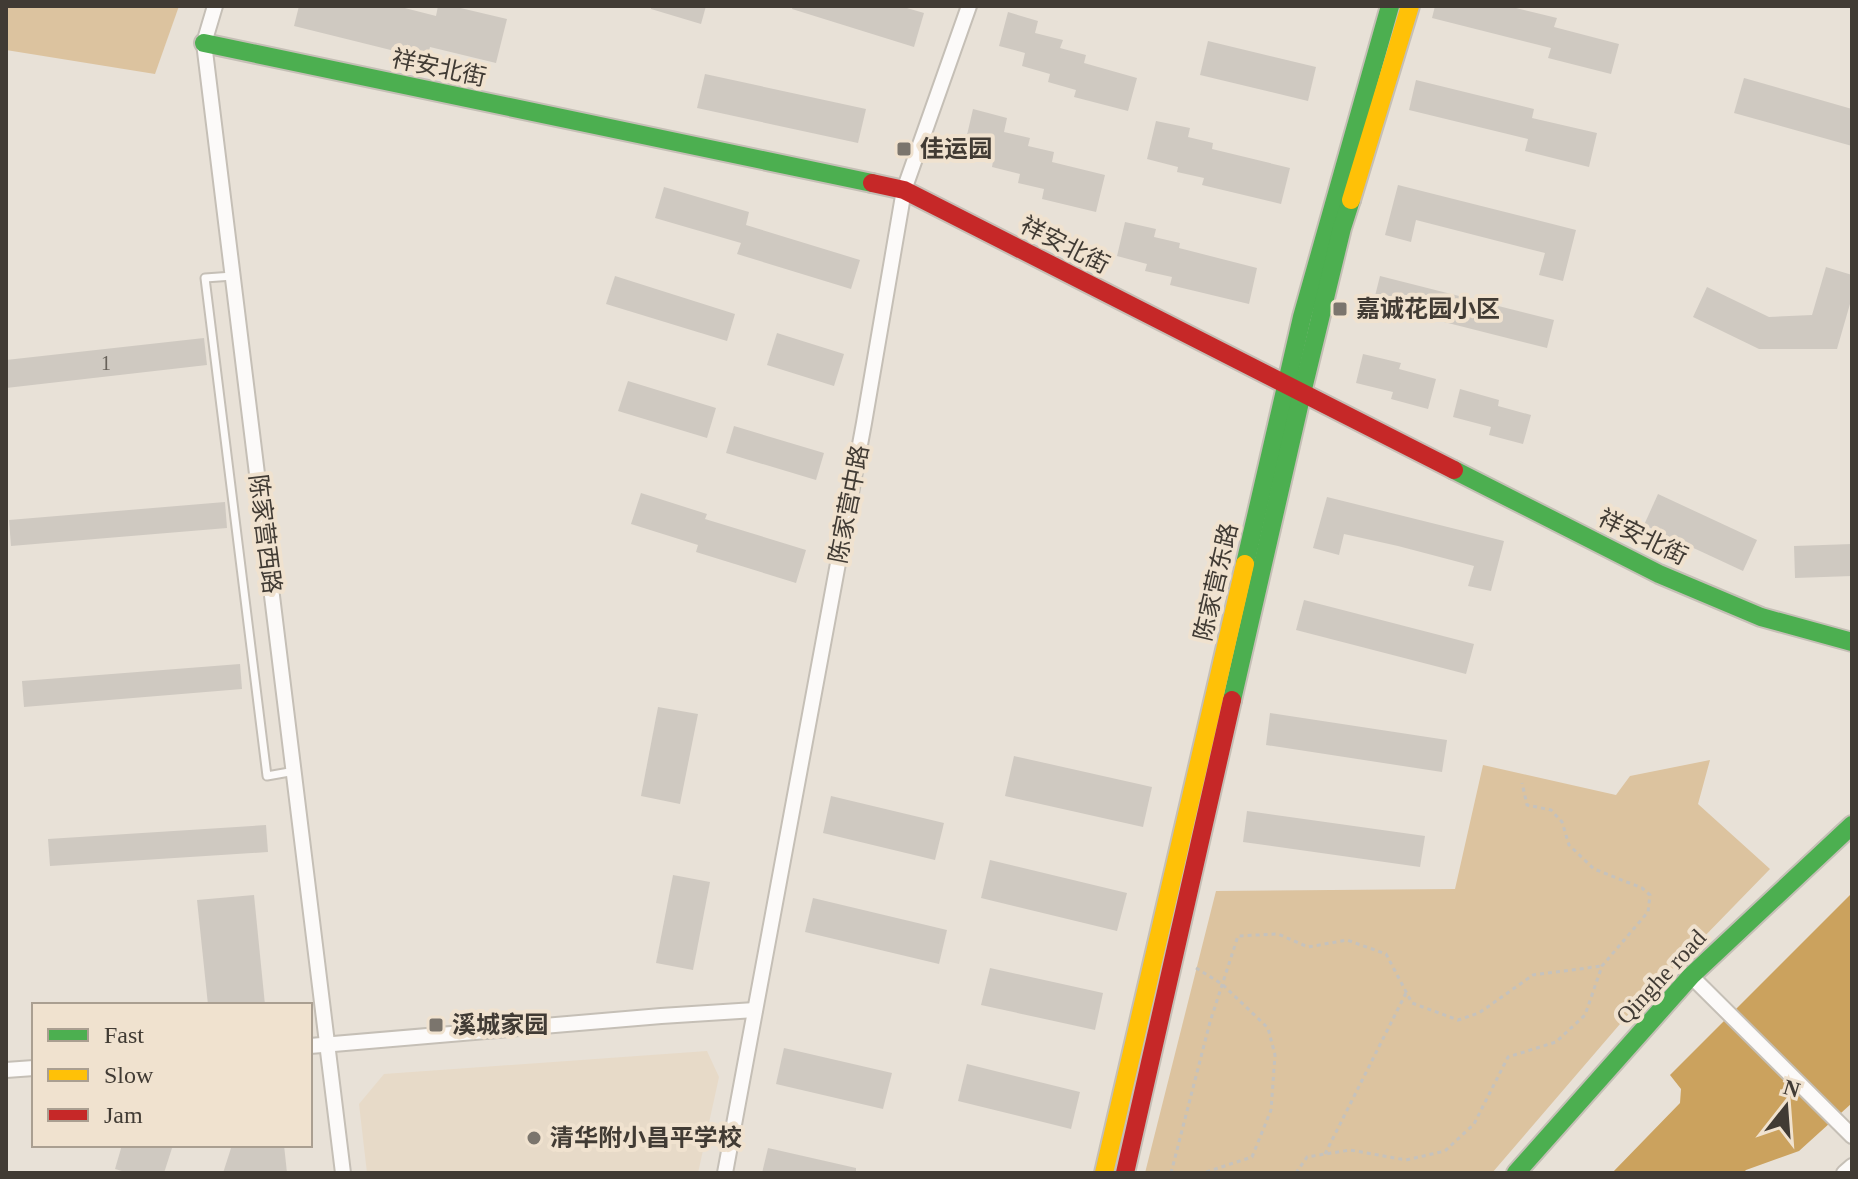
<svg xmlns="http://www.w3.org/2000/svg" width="1858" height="1179" viewBox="0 0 1858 1179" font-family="'Times New Roman','Noto Sans SC',serif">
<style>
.built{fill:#e7dac8}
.green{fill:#dcc39f}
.water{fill:#cba25e}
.building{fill:#cfc9c1}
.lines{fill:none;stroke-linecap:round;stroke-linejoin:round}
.lane-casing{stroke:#c5bfb6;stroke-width:11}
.street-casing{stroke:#c5bfb6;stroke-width:18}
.fast-casing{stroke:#c5bfb6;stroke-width:22}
.slow-casing{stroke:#c5bfb6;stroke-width:22}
.jam-casing{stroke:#c5bfb6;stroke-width:22}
.path{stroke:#c5c2bd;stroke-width:3;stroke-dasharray:4 4;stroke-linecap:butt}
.lane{stroke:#fcfaf9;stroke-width:7}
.street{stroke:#fcfaf9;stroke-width:14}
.fast{stroke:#4caf50;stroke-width:18}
.slow{stroke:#ffc107;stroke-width:18}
.jam{stroke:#c62828;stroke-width:18}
.poi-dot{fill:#7b756d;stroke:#f0e2cf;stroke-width:3}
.labels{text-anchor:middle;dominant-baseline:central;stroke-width:8;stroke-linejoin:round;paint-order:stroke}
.number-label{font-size:20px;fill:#67615a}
.street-label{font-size:24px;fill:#413b34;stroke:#f0e2cf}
.poi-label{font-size:24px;font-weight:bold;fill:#413b34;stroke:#f0e2cf;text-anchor:start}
</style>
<rect width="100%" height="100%" fill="#e8e1d7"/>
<path class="built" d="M 707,1051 L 719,1077 L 698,1173 L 367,1173 L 359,1104 L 384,1074 Z"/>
<g class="green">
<path d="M 6,6 L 179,6 L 155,74 L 6,50 Z"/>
<path d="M 1710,760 L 1698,804 L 1770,869 L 1626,1017 L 1492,1173 L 1145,1173 L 1216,891 L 1455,889 L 1483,765 L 1616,795 L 1630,776 Z"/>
</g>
<path class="water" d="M 1852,893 L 1852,1103 L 1799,1151 L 1746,1170 L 1743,1173 L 1612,1173 L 1680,1103 L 1681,1089 L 1670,1075 Z"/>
<g class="building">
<path d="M 299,6 L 397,6 L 436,16 L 438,6 L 452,6 L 507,19 L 496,63 L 430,47 L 427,59 L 294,26 Z"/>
<path d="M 651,6 L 706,6 L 701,24 L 651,9 Z"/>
<path d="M 793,6 L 900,6 L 924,13 L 914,47 L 792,9 Z"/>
<path d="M 1435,6 L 1508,6 L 1557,18 L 1554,27 L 1619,44 L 1611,74 L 1548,58 L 1551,48 L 1432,18 Z"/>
<path d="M 1008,12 L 1038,21 L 1035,33 L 1063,40 L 1060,48 L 1086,55 L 1084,63 L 1137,78 L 1128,111 L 1074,97 L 1076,90 L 1048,82 L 1050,74 L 1022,66 L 1025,53 L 999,46 Z"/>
<path d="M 1208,41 L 1316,67 L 1308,101 L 1200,75 Z"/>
<path d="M 705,74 L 866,109 L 858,143 L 697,108 Z"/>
<path d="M 1744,78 L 1852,109 L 1852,146 L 1734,113 Z"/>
<path d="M 1416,80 L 1534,109 L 1532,118 L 1597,133 L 1589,167 L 1525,151 L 1528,139 L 1409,110 Z"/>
<path d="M 973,109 L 1007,118 L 1004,132 L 1030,138 L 1028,146 L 1054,152 L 1052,162 L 1105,175 L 1096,212 L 1042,199 L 1044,189 L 1018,183 L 1020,174 L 992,167 L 994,156 L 964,148 Z"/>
<path d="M 1156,121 L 1190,128 L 1188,137 L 1213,143 L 1212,149 L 1290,168 L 1281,204 L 1202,185 L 1204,178 L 1177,172 L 1178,167 L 1147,159 Z"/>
<path d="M 1398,185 L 1576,230 L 1563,281 L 1539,275 L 1545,253 L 1416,220 L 1411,242 L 1385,235 Z"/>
<path d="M 664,187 L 749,212 L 746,225 L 860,260 L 851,289 L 737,254 L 741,243 L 655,218 Z"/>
<path d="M 1125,222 L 1156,229 L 1154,237 L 1180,243 L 1179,248 L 1257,268 L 1249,304 L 1170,285 L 1172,277 L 1145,271 L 1147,264 L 1117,256 Z"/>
<path d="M 1826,267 L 1852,275 L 1852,297 L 1837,349 L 1759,349 L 1693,317 L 1707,287 L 1769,317 L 1812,315 Z"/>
<path d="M 615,276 L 735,314 L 727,341 L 606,304 Z"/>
<path d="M 1380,276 L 1554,320 L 1547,348 L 1373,304 Z"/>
<path d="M 777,333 L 844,354 L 834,386 L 767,365 Z"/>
<path d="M 204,338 L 207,365 L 6,388 L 6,360 Z"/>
<path d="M 1363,354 L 1401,363 L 1399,369 L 1436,379 L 1428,409 L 1391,399 L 1393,392 L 1356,383 Z"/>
<path d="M 628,381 L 716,408 L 707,438 L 618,411 Z"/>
<path d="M 1460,389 L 1499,400 L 1498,406 L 1531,415 L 1523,444 L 1489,435 L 1491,427 L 1453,417 Z"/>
<path d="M 734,426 L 824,453 L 816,480 L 726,453 Z"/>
<path d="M 641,493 L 707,514 L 705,519 L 806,550 L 796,583 L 696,552 L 698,545 L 631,524 Z"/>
<path d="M 1658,494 L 1757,540 L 1743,571 L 1644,525 Z"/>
<path d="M 1327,497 L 1504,541 L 1491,591 L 1468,586 L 1474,566 L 1398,546 L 1344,534 L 1339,555 L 1313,548 Z"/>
<path d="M 225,502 L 227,528 L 11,546 L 9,520 Z"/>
<path d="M 1852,544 L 1852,576 L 1795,578 L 1794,546 Z"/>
<path d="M 1304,600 L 1474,644 L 1466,674 L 1296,630 Z"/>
<path d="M 240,664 L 242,689 L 24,707 L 22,681 Z"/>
<path d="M 658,707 L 698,714 L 680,804 L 641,796 Z"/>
<path d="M 1270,713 L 1447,740 L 1442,772 L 1266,745 Z"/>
<path d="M 1014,756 L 1152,787 L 1143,827 L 1005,796 Z"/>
<path d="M 831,796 L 944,823 L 935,860 L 823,833 Z"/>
<path d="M 1247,811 L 1425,836 L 1420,867 L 1243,842 Z"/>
<path d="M 266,825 L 268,852 L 50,866 L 48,839 Z"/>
<path d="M 990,860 L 1127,893 L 1117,931 L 981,898 Z"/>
<path d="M 673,875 L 710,882 L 693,970 L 656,963 Z"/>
<path d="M 254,895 L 265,1005 L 208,1005 L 197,900 Z"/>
<path d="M 813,898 L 947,930 L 939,964 L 805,932 Z"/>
<path d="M 990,968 L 1103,993 L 1095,1030 L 981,1005 Z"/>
<path d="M 784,1048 L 892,1073 L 883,1109 L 776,1084 Z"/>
<path d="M 967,1064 L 1080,1092 L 1071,1129 L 958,1101 Z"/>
<path d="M 122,1145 L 173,1145 L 164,1173 L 129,1173 L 115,1169 Z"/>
<path d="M 232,1145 L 284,1145 L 287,1173 L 223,1173 Z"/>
<path d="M 768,1148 L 856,1168 L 856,1173 L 762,1173 Z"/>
</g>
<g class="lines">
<g class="lane-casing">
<path id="lane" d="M 233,276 L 205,278 L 267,776 L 295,771"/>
</g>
<g class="street-casing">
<g id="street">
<path d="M 215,6 L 204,43 L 343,1173"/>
<path d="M 1691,976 L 1852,1136"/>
<path d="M 310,1046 L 661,1016 L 755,1010"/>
<path d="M 6,1070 L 34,1068"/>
<path d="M 725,1173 L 864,423 L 904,190 L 969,6"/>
<path d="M 1844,1173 L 1852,1166"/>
</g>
</g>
<g class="fast-casing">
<g id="fast">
<path d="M 204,43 L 872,183"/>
<path d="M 1454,470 L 1659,574 L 1761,617 L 1852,642"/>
<path d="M 1245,564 L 1302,317 L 1390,6"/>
<path d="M 1232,700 L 1302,393 L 1342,228 L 1351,200"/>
<path d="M 1516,1173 L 1691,976 L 1852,825"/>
</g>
</g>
<g class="slow-casing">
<g id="slow">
<path d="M 1351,200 L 1410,6"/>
<path d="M 1104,1173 L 1245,564"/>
</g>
</g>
<g class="jam-casing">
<g id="jam">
<path d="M 872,183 L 904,190 L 1454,470"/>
<path d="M 1125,1173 L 1232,700"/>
</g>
</g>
<g class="path">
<path d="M 1196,968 L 1222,984 L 1268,1028 L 1275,1055 L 1271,1110 L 1252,1157 L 1203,1173"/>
<path d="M 1325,1154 L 1406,993"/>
<path d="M 1171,1173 L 1210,1022 L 1238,936 L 1278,934 L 1308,947 L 1347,940 L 1386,954 L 1412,1003 L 1458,1020 L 1479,1013 L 1533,975 L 1602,966"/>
<path d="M 1296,1173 L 1307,1157 L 1350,1150 L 1406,1160 L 1445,1151 L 1474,1124 L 1508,1057 L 1556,1042 L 1585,1015 L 1602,966 L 1648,912 L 1650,895 L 1642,888 L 1594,869 L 1569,845 L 1562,822 L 1551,810 L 1527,805 L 1522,783"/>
</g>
<use href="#lane" class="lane"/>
<use href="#street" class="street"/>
<use href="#fast" class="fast"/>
<use href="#slow" class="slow"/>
<use href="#jam" class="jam"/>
</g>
<g class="poi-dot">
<rect x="896" y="141" width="16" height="16" rx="4"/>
<rect x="1332" y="301" width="16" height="16" rx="4"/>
<rect x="428" y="1017" width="16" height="16" rx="4"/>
<circle cx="534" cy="1138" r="8"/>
</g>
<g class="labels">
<g class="number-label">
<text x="106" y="363">1</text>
</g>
<g class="street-label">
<text transform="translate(439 68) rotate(12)">祥安北街</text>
<text transform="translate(1065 245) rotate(27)">祥安北街</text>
<text transform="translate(849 504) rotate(-79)">陈家营中路</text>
<text transform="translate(265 534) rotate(83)">陈家营西路</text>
<text transform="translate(1643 537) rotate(26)">祥安北街</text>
<text transform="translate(1216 582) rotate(-77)">陈家营东路</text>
<text transform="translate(1661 977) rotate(-47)">Qinghe road</text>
</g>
<g class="poi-label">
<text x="920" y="149">佳运园</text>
<text x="1356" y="309">嘉诚花园小区</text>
<text x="452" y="1025">溪城家园</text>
<text x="550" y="1138">清华附小昌平学校</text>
</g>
</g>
<rect width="1858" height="1179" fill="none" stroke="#413b34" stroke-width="16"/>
<rect x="32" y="1003" width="280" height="144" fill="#f0e2cf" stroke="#aa9f91" stroke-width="2"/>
<rect x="48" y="1029" width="40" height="12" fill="#4caf50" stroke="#aa9f91" stroke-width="2"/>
<text x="104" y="1043" font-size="24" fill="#413b34">Fast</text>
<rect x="48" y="1069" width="40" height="12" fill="#ffc107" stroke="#aa9f91" stroke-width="2"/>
<text x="104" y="1083" font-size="24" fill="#413b34">Slow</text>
<rect x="48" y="1109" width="40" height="12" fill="#c62828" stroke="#aa9f91" stroke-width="2"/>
<text x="104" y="1123" font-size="24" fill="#413b34">Jam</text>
<g transform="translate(1786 1107) rotate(17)" stroke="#f0e2cf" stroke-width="6" paint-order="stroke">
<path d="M0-6L14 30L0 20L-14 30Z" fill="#413b34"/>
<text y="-12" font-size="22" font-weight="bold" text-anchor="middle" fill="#413b34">N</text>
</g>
</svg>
